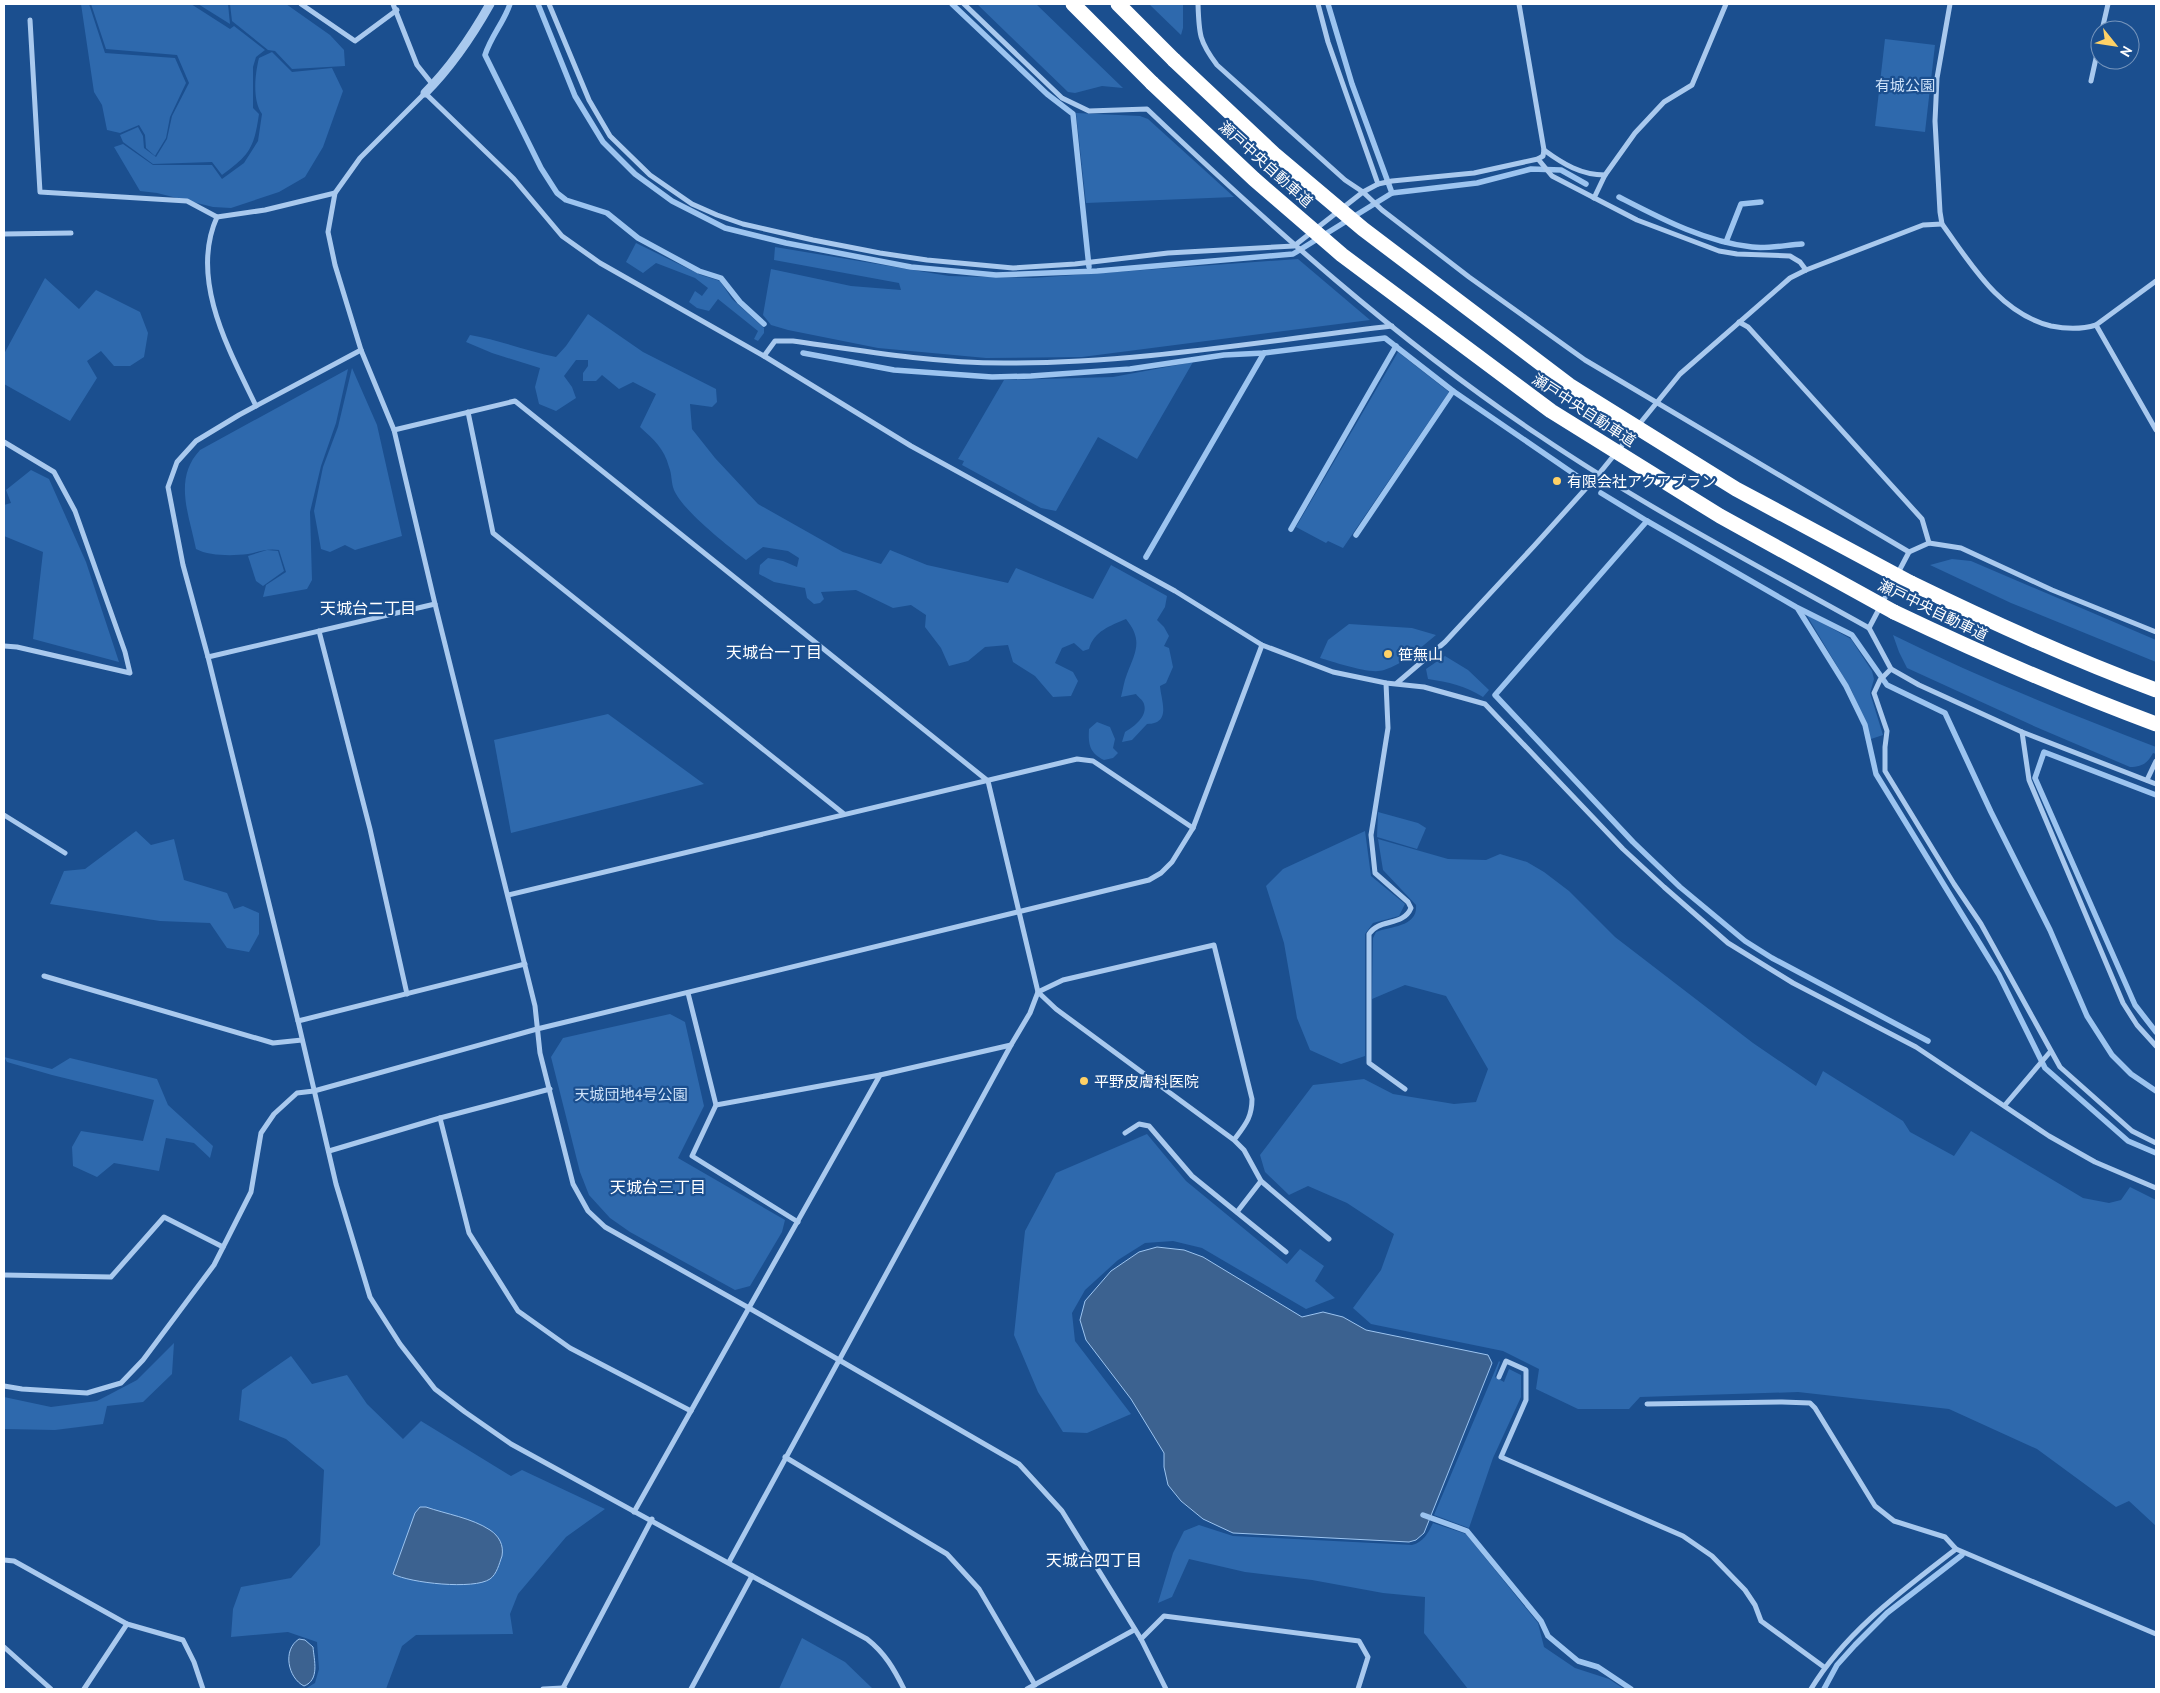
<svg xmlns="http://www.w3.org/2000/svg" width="2160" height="1693" viewBox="0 0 2160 1693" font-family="'PT Sans','Noto Sans JP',sans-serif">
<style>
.green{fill:#2e69ad}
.water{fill:#3c6290;stroke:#9cc4f0}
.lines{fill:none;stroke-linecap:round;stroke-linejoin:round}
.stream{stroke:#9cc4f0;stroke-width:5.5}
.minor{stroke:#a9c9ee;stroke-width:5}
.tertiary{stroke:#a9c9ee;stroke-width:9}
.motorway{stroke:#fff;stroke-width:15}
.motorway-bridge{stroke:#fff;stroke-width:15}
.poi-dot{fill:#ffd166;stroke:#1b4f8f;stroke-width:2}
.labels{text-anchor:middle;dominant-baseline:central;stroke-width:4.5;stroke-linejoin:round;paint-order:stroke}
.park-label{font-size:15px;fill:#cfe3fa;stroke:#1b4f8f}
.street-label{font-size:15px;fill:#fff;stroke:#1b4f8f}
.poi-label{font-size:15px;fill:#fff;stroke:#1b4f8f;text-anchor:start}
.neighbourhood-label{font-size:16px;fill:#fff;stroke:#1b4f8f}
</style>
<rect width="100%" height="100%" fill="#1b4f8f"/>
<g class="green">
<path d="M 81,4 L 89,4 L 105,53 L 175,58 L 186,83 L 170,117 L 166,138 L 155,156 L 146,148 L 145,135 L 139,125 L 120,133 L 107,130 L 102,105 L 94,92 Z"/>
<path d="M 91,4 L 191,4 L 230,29 L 234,26 L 265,50 L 256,57 L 253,67 L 253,108 L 259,114 C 254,148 250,155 222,175 L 212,162 L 153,164 L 123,142 L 120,135 L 138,127 L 143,136 L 144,148 L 156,157 L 167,139 L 172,116 L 189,83 L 177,55 L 106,49 Z"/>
<path d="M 198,4 L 228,4 L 230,24 Z"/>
<path d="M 230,4 L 286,4 L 330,35 L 344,50 L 345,66 L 292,69 L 275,51 L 268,50 L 232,21 Z"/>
<path d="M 977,4 L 1036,4 L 1123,88 L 1102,86 L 1075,93 L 1068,92 Z"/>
<path d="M 1149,4 L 1183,4 L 1183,28 L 1181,35 Z"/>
<path d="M 1885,39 L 1935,45 L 1925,132 L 1875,126 Z"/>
<path d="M 272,52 L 292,72 L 332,68 L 343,91 L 323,147 L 305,177 L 279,192 L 231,208 L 213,207 L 157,193 L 140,191 L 114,147 L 123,144 L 153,165 L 212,165 L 222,179 L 244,163 L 258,141 L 262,114 C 252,100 255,74 259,58 Z"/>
<path d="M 1076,113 L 1140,116 L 1148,119 L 1234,197 L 1086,203 Z"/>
<path d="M 636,243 L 701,275 L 720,281 L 732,299 L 764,328 L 764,333 L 758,341 L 754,339 L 758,331 L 718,299 L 709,311 L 697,308 L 689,302 L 695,291 L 702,296 L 708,288 L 695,278 L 656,263 L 643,273 L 626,262 Z"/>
<path d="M 775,247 L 949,276 L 1033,278 L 1298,259 L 1370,320 L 1082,357 L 986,358 L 878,348 L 788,330 L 771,325 L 763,315 L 771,269 L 851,286 L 901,290 L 899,283 L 774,260 Z"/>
<path d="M 45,278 L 79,309 L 96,290 L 140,312 L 148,333 L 144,357 L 130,366 L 114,366 L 101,351 L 87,361 L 97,378 L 70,421 L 4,384 L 4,354 Z"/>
<path d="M 588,314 L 643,352 L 716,389 L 717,402 L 712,407 L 690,404 L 692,429 L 715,458 L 758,504 L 843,552 L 881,564 L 890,550 L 927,565 L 1008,583 L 1016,568 L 1093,599 L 1111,565 L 1167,596 L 1165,607 L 1157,620 L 1164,627 L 1169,636 L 1164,646 L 1169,648 L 1173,667 L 1166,683 L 1160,686 C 1161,700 1172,724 1147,724 L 1132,740 L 1122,742 L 1125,732 C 1134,727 1148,716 1144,704 C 1143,700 1138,697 1136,694 L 1121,697 C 1123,689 1124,681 1127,674 C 1136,651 1143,640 1126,619 C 1110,626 1094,631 1089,649 L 1083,651 L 1074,643 L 1062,648 L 1055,663 L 1073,672 L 1078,681 L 1071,696 L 1053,697 L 1035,676 L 1013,662 L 1008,645 L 985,647 L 968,661 L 949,666 L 941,648 L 925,627 L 926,615 L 911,605 L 893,608 L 856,590 L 821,592 L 824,599 L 820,603 L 814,604 L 807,598 L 805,588 L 774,582 L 759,574 L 760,565 L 768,558 L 783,561 L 797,567 L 799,558 L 788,551 L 763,547 L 746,560 C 727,545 683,511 674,490 C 671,483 672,474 669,467 C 664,448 654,440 640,427 L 656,394 L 633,382 L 619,389 L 602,375 L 596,381 L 583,381 L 583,373 L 588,366 L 588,360 L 576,360 L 564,376 L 572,387 L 576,398 L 556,411 L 539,404 L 535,387 L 540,368 L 492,353 L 466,342 L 470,335 C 499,340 526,351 556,357 L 566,346 Z"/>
<path d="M 1398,352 L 1449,392 L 1343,548 L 1328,541 L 1326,543 L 1296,527 Z"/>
<path d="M 1193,362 L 1137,459 L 1098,437 L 1056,511 L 1041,508 L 962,465 L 964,461 L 958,459 L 1004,380 L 1113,377 Z"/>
<path d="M 352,368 L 377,425 L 402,536 L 355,550 L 345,545 L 330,552 L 321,549 L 314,511 L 323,467 L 338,427 Z"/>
<path d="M 348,369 L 336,423 L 321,466 L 310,512 L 312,580 L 307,589 L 263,597 L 266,585 L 286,572 L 279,550 C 267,548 259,552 248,554 C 232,556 209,556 196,549 C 189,514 173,479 200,450 Z"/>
<path d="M 31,470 L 49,479 L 86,562 L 119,662 L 33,639 L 43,552 L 4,536 L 4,505 L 11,503 L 6,490 Z"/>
<path d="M 267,550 L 278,551 L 284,571 L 263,586 L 256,581 L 248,556 Z"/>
<path d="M 1952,559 L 1971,561 L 2156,640 L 2156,662 L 2011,603 L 1930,565 Z"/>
<path d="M 1806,614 L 1851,639 L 1872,671 L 1874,679 L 1870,693 L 1883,735 L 1871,739 L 1852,691 Z"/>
<path d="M 1349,624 L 1412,628 L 1436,635 C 1420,648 1404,664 1384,670 C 1370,675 1335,662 1320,658 L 1328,640 Z"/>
<path d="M 1893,635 C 1978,677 2067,713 2156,747 L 2156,754 L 2153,753 C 2148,763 2142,767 2130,767 L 2036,727 L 1907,668 L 1899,652 Z"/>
<path d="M 1445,656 L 1468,670 L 1489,690 L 1483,697 C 1466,686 1448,682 1428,679 L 1426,669 Z"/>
<path d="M 608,714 L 704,784 L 511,833 L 494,740 Z"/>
<path d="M 1097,722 L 1110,727 L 1115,739 L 1113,748 L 1118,753 L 1113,758 L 1104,760 C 1090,753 1088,745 1089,729 Z"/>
<path d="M 1378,812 L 1418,823 L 1426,828 L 1417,849 L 1377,837 Z"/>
<path d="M 136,831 L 151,845 L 174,839 L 184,880 L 227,893 L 234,909 L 243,906 L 259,913 L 259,934 L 249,952 L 227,948 L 210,923 L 160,921 L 50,904 L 64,871 L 85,869 Z"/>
<path d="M 1365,831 L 1371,876 L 1405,904 L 1399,916 L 1373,923 L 1365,934 L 1365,1056 L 1341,1064 L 1310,1050 L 1297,1018 L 1284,943 L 1266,886 L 1283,869 Z"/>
<path d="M 1378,839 L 1448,859 L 1486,860 L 1500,854 L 1527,862 L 1544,872 L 1569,891 L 1615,937 L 1753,1043 L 1816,1086 L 1823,1071 L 1903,1121 L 1910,1132 L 1954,1156 L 1971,1131 L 2083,1198 L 2109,1203 L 2121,1200 L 2130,1187 L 2156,1200 L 2156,1526 L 2129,1501 L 2116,1507 L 2037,1449 L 1949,1409 L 1798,1392 L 1640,1397 L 1629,1409 L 1578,1409 L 1536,1389 L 1539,1369 L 1503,1351 L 1371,1324 L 1353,1308 L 1381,1270 L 1394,1234 L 1347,1203 L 1308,1186 L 1289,1195 L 1265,1172 L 1260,1155 L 1313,1085 L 1364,1079 L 1393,1094 L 1454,1104 L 1476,1102 L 1488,1069 L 1446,996 L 1405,985 L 1372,999 L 1373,938 L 1376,932 C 1391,926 1418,927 1416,905 L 1383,870 Z"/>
<path d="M 670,1014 L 685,1022 L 704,1106 L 678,1158 L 785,1220 L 782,1232 L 750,1286 L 735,1290 L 630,1232 L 610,1218 L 589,1195 L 580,1172 L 551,1057 L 563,1038 Z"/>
<path d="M 4,1057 L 52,1069 L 70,1058 L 157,1079 L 168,1105 L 213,1146 L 210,1158 L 194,1143 L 166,1138 L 159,1171 L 114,1163 L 97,1177 L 73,1166 L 72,1147 L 81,1131 L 143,1141 L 154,1100 L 52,1075 L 7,1062 Z"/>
<path d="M 1147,1134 L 1186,1181 L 1287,1264 L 1300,1249 L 1324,1266 L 1315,1281 L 1335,1298 L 1306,1309 L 1202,1248 L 1173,1241 L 1145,1243 L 1118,1260 L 1085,1290 L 1072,1313 L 1075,1341 L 1131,1414 L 1087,1433 L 1063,1432 L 1038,1392 L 1014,1335 L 1025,1231 L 1056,1173 Z"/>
<path d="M 174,1343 L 172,1374 L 143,1402 L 107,1406 L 103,1424 L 55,1430 L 4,1429 L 4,1397 L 51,1407 L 97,1401 L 137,1380 Z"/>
<path d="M 291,1356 L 312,1384 L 347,1375 L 367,1404 L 403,1439 L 421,1421 L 511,1476 L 522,1470 L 605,1509 L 566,1537 L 518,1594 L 510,1614 L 513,1634 L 416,1635 L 402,1646 L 386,1689 L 305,1689 L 315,1683 L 319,1669 L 317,1642 L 288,1632 L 231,1637 L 233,1609 L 241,1587 L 291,1578 L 320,1545 L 324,1470 L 286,1439 L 239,1420 L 242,1390 Z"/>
<path d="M 1499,1361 L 1500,1362 L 1495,1377 L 1504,1382 L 1509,1369 L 1521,1375 L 1521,1397 L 1493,1458 L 1469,1528 L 1434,1515 Z"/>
<path d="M 1433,1523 L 1466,1534 L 1538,1623 L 1544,1647 L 1575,1668 L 1609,1679 L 1624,1689 L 1468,1689 L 1424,1633 L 1425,1597 L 1383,1593 L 1312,1580 L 1245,1572 L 1189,1559 L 1172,1597 L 1158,1603 L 1173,1553 L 1184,1531 L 1199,1525 L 1233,1536 L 1412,1545 C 1424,1542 1428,1533 1433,1523 Z"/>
<path d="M 802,1638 L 845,1662 L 873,1689 L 779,1689 Z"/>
</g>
<g class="water">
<path d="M 1157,1247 L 1184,1250 L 1203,1257 L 1302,1317 L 1323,1312 L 1343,1317 L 1366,1330 L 1488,1355 L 1492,1363 L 1424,1533 L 1416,1540 L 1409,1542 L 1233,1533 L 1203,1519 L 1181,1501 L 1168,1485 L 1164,1467 L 1164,1453 L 1131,1399 L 1086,1340 L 1080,1320 L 1085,1301 L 1111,1271 L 1139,1252 Z"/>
<path d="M 420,1507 L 426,1507 C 446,1514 472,1518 490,1530 C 499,1536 504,1545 502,1556 C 499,1564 497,1574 490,1579 C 474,1590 410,1583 393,1574 L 415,1513 Z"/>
<path d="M 299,1639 L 305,1640 L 313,1647 C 314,1660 320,1680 304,1686 C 288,1678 282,1650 299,1639 Z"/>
</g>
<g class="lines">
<g class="stream">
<path d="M 510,4 C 504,22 491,36 485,55 L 541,168 L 557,193 L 566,200 L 607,213 L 638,238 L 699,271 L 721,278 L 740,302 L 764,324"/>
<path d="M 538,4 L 575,96 L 603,142 L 635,174 L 672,201 L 725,228 L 786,243 L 911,267 L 996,275 L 1097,271 L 1293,254 L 1392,193 L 1477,183 L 1531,169 L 1561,170 L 1586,184"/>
<path d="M 952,4 L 1047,94 L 1073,114 L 1089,267"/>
<path d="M 1328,4 L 1352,84 L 1392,193"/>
<path d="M 1619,197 C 1660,218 1705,242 1752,247 C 1767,249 1786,245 1802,244"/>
<path d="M 1726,242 L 1741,204 L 1761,202"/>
<path d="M 803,353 L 894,370 L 992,377 L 1031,376 L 1130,369 L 1224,355 L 1264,353 L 1385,338 L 1453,391 L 1577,476"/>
<path d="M 1601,493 L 1647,521 L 1796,607 L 1852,635 L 1887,685 L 1945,713 L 1991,812 L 2050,930 L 2087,1016 L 2112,1055 L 2131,1074 L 2156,1091"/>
<path d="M 1647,521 L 1495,695 L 1633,842 L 1680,887 L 1745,941 L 1772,958 L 1928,1041"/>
<path d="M 1291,529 L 1396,346"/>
<path d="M 1356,535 L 1453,391"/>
<path d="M 1146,557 L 1264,353"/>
<path d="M 1798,609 L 1846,686 L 1865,725 L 1876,774 L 1999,975 L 2045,1068 L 2128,1141 L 2156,1153"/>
<path d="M 2156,795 L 2044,752 L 2035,778 L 2135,1005 L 2156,1032"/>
<path d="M 1423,1515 L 1467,1531 L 1541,1621 L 1548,1636 L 1578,1661 L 1598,1667 L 1631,1689"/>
<path d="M 1824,1689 L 1837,1665 L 1855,1645 L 1887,1613 L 1962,1555"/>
</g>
<g class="minor">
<path d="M 301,4 L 355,41 L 397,10"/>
<path d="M 393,4 L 417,65 L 433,85"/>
<path d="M 549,4 L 589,100 L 610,136 L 650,175 L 692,204 L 717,215 L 743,224 L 813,240 L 880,253 L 927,260 L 1013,268 L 1075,264 L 1168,253 L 1294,246 L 1363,192 L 1378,184 L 1328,42 L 1318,4"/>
<path d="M 964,4 L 1062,98 L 1089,111 L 1147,109 C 1270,226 1398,341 1540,436 C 1645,507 1758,566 1869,628 L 1891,669 L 1919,685 L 2022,732 L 2156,784"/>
<path d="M 1198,4 C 1199,34 1199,41 1217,65 L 1345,180 L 1363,192 L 1382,210 L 1469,277 L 1585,360 L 1909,552 L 1929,543 L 1961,548 L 2052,590 L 2156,632"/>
<path d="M 1519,4 L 1544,150 L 1543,156 L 1538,159 L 1552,176 L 1637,220 L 1719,251 L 1737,254 L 1790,256 L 1800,262 L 1806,270"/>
<path d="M 1950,4 L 1937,78 L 1935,121 L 1940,212 L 1942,224 C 1971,264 1999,313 2051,326 C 2066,329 2080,330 2096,325 L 2156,281"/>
<path d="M 30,20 L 40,192 L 187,201 L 217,217 L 265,210 L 335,193"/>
<path d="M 2102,30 L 2108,4"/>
<path d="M 2091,81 L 2100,40"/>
<path d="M 1544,150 C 1563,164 1581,175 1605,175"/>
<path d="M 1378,184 L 1392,181 L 1474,173 L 1538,159"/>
<path d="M 1594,198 L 1605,175 L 1635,133 L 1664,102 L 1692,85 L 1726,4"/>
<path d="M 217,217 C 189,279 229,350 256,406"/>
<path d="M 4,234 L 71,233"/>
<path d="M 1739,322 L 1748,327 L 1922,519 L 1929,543"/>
<path d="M 2096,325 L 2156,430"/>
<path d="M 361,350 L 239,415 L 196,441 L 177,462 L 168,487 L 183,565 L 208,657 L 298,1021 L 336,1184 L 370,1297 L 400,1344 L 435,1389 L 465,1412 L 511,1444 L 867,1639 C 885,1653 894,1669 904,1689"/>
<path d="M 764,356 L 775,341 L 793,341 C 863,351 933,363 1004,363 C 1132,364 1264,341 1392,326"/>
<path d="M 468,412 L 493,533 L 844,814"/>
<path d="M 394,430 L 515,401 L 988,781 L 1038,992 L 1030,1013 L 1011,1045 L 729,1562"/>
<path d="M 4,442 L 54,472 L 75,511 L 125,652 L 130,673 L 17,647 L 4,646"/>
<path d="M 1869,628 L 1909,552"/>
<path d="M 319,631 L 370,829 L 407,994"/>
<path d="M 208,657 L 435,604"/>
<path d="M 1891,669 L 1880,680 L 1874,693 L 1887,731 L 1885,747 L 1885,771 L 1954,884 L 1981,924 L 2060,1067 L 2132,1131 L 2156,1143"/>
<path d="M 1386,683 L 1388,728 L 1371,835 L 1375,873 L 1408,902 L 1411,908 C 1403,927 1379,918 1369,934 L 1369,1063 L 1405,1089"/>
<path d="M 1397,683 L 1445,642 L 1534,546 L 1598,475 L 1680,374 L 1790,278 L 1806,270 L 1923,225 L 1942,224"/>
<path d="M 2022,732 L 2029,780 L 2123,1003 L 2137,1025 L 2156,1046"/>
<path d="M 2147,780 L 2156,761"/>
<path d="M 4,815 L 65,853"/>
<path d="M 508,895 L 1077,759 L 1093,761 L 1193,828"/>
<path d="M 44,976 L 273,1043 L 302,1040"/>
<path d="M 688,993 L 716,1105 L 692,1156 L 798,1222"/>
<path d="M 298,1021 L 525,964"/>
<path d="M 716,1105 L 880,1075 L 1011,1045"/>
<path d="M 2005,1105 L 2050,1052"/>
<path d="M 440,1118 L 469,1233 L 518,1311 L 570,1348 L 691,1411"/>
<path d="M 1125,1133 L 1139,1124 L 1149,1126 L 1192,1176 L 1286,1252"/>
<path d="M 1234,1140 C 1245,1125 1252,1118 1252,1099 L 1214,945 L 1063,980 L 1038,992 L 1056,1009 L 1234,1140 L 1244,1150 L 1261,1181 L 1329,1239"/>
<path d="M 329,1151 L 440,1118 L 550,1089"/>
<path d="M 1237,1212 L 1261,1181"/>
<path d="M 4,1275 L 111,1277 L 164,1217 L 223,1247"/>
<path d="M 1499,1377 L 1506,1361 L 1526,1370 L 1526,1400 L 1501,1457 L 1683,1536 L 1712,1556 L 1745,1590 L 1755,1605 L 1761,1621 L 1824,1667"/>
<path d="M 4,1386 L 22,1389 L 87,1393 L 121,1383 L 143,1360 L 214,1265 L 251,1192 L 261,1133 L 274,1114 L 297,1093 L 314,1091 L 537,1029 L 1149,880 L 1161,873 L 1172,862 L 1193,828 L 1262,645"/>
<path d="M 1647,1404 L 1782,1402 L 1810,1403 L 1815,1408 L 1875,1506 L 1894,1521 L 1945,1537 L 1956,1549"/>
<path d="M 785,1457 L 947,1554 L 979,1589 L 1035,1685"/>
<path d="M 634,1512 L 880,1075"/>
<path d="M 4,1560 L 14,1561 L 127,1624 L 183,1640 L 194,1662 L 203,1689"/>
<path d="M 1141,1639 L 1164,1616 L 1359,1641 L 1368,1657 L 1358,1689"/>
<path d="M 4,1647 L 51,1689"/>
<path d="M 84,1689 L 127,1624"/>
<path d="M 543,1689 L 563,1688"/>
<path d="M 565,1689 L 563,1688 L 652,1519"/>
<path d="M 691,1689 L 752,1576"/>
<path d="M 1027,1689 L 1134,1630"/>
<path d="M 1166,1689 L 1141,1639 L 1062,1511 L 1019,1464 L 749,1308 L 605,1227 L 588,1211 L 573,1184 L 540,1053 L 535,1006 L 435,604 L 394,430 L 361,350 L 335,265 L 328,232 L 335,193 L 360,158 L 425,93 L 514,179 L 562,236 L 600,263 L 764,356 L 911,446 L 1175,591 L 1262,645 L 1333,672 L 1386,683 L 1424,687 L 1485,704 L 1623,849 L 1664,887 L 1728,943 L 1793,983 L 1916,1047 L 2049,1136 L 2095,1162 L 2156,1188"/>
<path d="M 1811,1689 C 1846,1631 1903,1590 1956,1549 L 2156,1634"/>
</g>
<path class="tertiary" d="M 425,93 C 451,67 472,36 490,4"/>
<g class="motorway">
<path d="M 1073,4 L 1152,83"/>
<path d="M 1118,4 L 1174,60"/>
<path d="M 1911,583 C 1991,622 2072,659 2156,690"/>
<path d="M 1894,612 C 1980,653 2067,691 2156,724"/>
</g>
<g class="motorway-bridge">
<path d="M 1174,60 L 1274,154 L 1363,229 L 1569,385 L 1736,489 L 1911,583"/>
<path d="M 1152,83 L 1254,179 L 1342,255 L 1551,411 L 1720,516 L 1894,612"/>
</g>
</g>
<g class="poi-dot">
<circle cx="1557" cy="481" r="5"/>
<circle cx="1388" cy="654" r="5"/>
<circle cx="1084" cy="1081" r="5"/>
</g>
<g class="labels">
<g class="park-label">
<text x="1905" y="85">有城公園</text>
<text x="631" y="1094">天城団地4号公園</text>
</g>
<g class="street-label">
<text transform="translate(1266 164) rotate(42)">瀬戸中央自動車道</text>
<text transform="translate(1584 410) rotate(33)">瀬戸中央自動車道</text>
<text transform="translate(1933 610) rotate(26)">瀬戸中央自動車道</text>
</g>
<g class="poi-label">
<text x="1567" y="481">有限会社アクアプラン</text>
<text x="1398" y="654">笹無山</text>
<text x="1094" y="1081">平野皮膚科医院</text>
</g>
<g class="neighbourhood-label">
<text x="368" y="608">天城台二丁目</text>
<text x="774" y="652">天城台一丁目</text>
<text x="658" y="1187">天城台三丁目</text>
<text x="1094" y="1560">天城台四丁目</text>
</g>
</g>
<rect width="2160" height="1693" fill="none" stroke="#ffffff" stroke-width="10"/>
<g transform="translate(2115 45) rotate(120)"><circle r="24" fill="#1b4f8f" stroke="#7695bc"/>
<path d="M0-4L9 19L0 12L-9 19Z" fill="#ffd166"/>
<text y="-8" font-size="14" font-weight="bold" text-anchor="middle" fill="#ffffff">N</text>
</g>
</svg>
